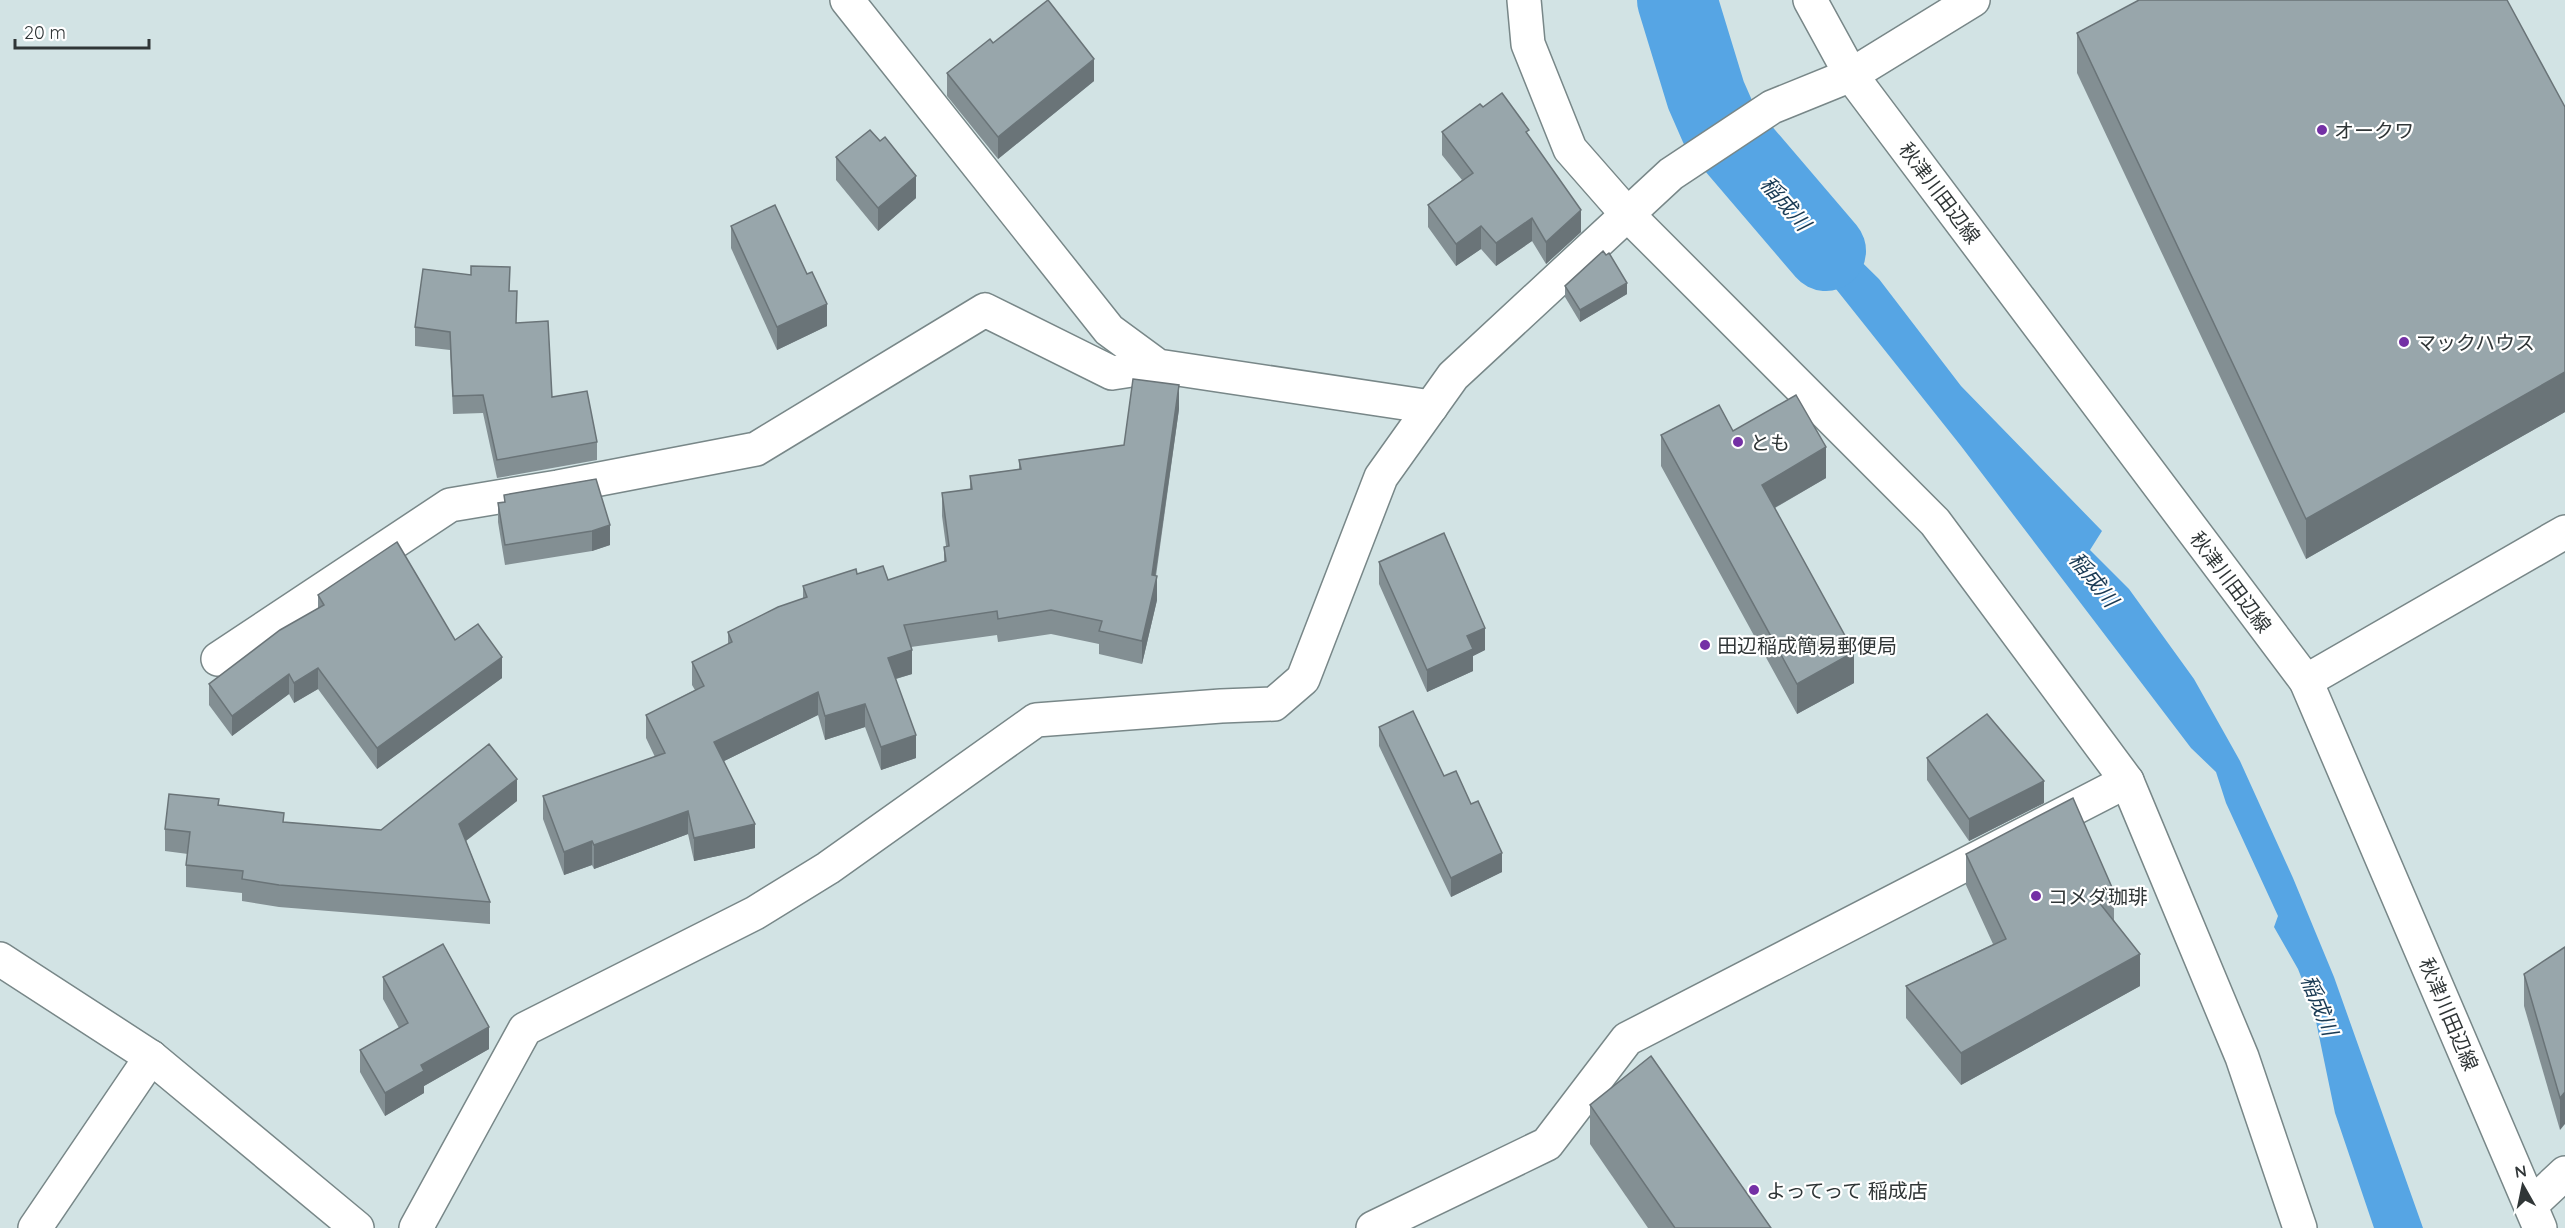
<svg xmlns="http://www.w3.org/2000/svg" width="2565" height="1228" viewBox="0 0 2565 1228" font-family="Quicksand,'Noto Sans JP',sans-serif">
<style>
.water{fill:#56a5e4}
.lines{fill:none;stroke-linecap:round;stroke-linejoin:round}
.river{stroke:#56a5e4;stroke-width:80}
.minor-casing{stroke:#788788;stroke-width:36}
.major-casing{stroke:#788788;stroke-width:36}
.minor{stroke:#fff;stroke-width:33}
.major{stroke:#fff;stroke-width:33}
.wall{fill:#838f93}
.shaded-wall{fill:#6a7478}
.building{fill:#98a6ab;stroke:#6a7478;stroke-width:1.5}
.poi-dot{fill:#7430a5;stroke:#fff;stroke-width:2}
.labels{text-anchor:middle;dominant-baseline:central;stroke-width:4.5;stroke-linejoin:round;paint-order:stroke}
.poi-label{font-size:20px;fill:#303637;stroke:#fff;text-anchor:start}
.street-label{font-size:20px;fill:#303637;stroke:#fff}
.water-label{font-size:21px;font-style:italic;fill:#193a54;stroke:#fff}
</style>
<rect width="100%" height="100%" fill="#d2e3e4"/>
<path class="water" d="M 1761,163 L 1879,279 L 1961,386 L 2102,531 L 2090,550 L 2129,589 L 2194,679 L 2240,761 L 2293,878 L 2334,977 L 2423,1228 L 2374,1228 L 2335,1113 L 2313,1007 L 2298,969 L 2274,927 L 2278,916 L 2226,803 L 2216,772 L 2191,748 L 1961,446 L 1746,176 Z"/>
<g class="lines">
<path class="river" d="M 1677,0 L 1706,95 L 1720,127 L 1826,251"/>
<g class="minor-casing">
<g id="minor">
<path d="M 847,0 L 1109,330 L 1158,366 L 1431,407"/>
<path d="M 1524,0 L 1528,44 L 1570,149 L 1627,214 L 1935,522 L 2127,781 L 2242,1057 L 2300,1228"/>
<path d="M 218,659 L 450,505 L 558,487 L 756,449 L 985,310 L 1112,373 L 1158,366"/>
<path d="M 2306,681 L 2565,532"/>
<path d="M 0,959 L 151,1057 L 357,1228"/>
<path d="M 2531,1205 L 2565,1173"/>
<path d="M 35,1228 L 151,1057"/>
<path d="M 416,1228 L 525,1029 L 755,913 L 828,868 L 1036,720 L 1221,706 L 1274,704 L 1303,679 L 1381,477 L 1453,376 L 1671,174 L 1772,107 L 1851,75 L 1973,0"/>
<path d="M 1373,1228 L 1547,1144 L 1627,1039 L 2127,781"/>
</g>
</g>
<g class="major-casing">
<path id="major" d="M 1810,0 L 1851,75 L 2306,681 L 2540,1228"/>
</g>
<use href="#minor" class="minor"/>
<use href="#major" class="major"/>
</g>
<g class="wall">
<path d="M 2077,33 L 2565,107 L 2565,412 L 2306,559 L 2077,73 Z"/>
<path d="M 993,43 L 1094,81 L 998,159 L 947,96 L 947,73 Z"/>
<path d="M 1442,132 L 1529,137 L 1581,232 L 1546,264 L 1532,241 L 1496,266 L 1481,249 L 1456,266 L 1428,227 L 1428,205 L 1462,180 L 1442,155 Z"/>
<path d="M 836,157 L 916,198 L 878,231 L 836,180 Z"/>
<path d="M 731,226 L 827,326 L 777,350 L 731,248 Z"/>
<path d="M 1565,286 L 1627,294 L 1580,322 L 1565,297 Z"/>
<path d="M 510,291 L 516,323 L 552,397 L 597,442 L 597,460 L 497,478 L 483,413 L 453,414 L 450,350 L 415,346 L 415,327 Z"/>
<path d="M 1179,409 L 1156,576 L 1157,600 L 1142,664 L 1099,654 L 1099,644 L 1051,634 L 998,642 L 997,635 L 911,647 L 912,674 L 896,679 L 916,758 L 881,770 L 865,727 L 825,740 L 818,715 L 724,761 L 755,848 L 694,861 L 688,834 L 594,869 L 592,865 L 564,875 L 543,819 L 543,796 L 655,757 L 646,738 L 646,715 L 695,690 L 692,685 L 692,662 L 728,644 L 728,632 L 803,599 L 803,586 L 857,574 L 888,580 L 944,562 L 944,547 L 946,546 L 942,516 L 942,493 L 970,489 L 970,476 L 1019,469 L 1019,460 L 1124,445 Z"/>
<path d="M 1733,431 L 1826,478 L 1775,508 L 1854,683 L 1797,714 L 1661,466 L 1661,435 Z"/>
<path d="M 596,479 L 610,545 L 592,551 L 505,565 L 498,522 L 498,503 L 504,502 L 504,495 Z"/>
<path d="M 1379,562 L 1485,650 L 1473,656 L 1473,671 L 1427,692 L 1379,584 Z"/>
<path d="M 318,595 L 455,640 L 502,678 L 377,769 L 318,689 L 294,703 L 289,694 L 232,736 L 209,705 L 209,684 L 318,608 Z"/>
<path d="M 1379,727 L 1444,776 L 1502,872 L 1451,897 L 1379,746 Z"/>
<path d="M 1927,758 L 2044,803 L 1969,841 L 1927,780 Z"/>
<path d="M 517,801 L 466,841 L 490,902 L 490,924 L 279,907 L 242,901 L 242,893 L 186,887 L 186,865 L 188,854 L 165,851 L 165,829 L 219,805 L 284,822 L 381,830 Z"/>
<path d="M 1966,854 L 2114,892 L 2114,920 L 2140,986 L 1961,1085 L 1906,1018 L 1906,986 L 1993,944 L 1966,885 Z"/>
<path d="M 2565,947 L 2560,1130 L 2524,1006 L 2524,974 Z"/>
<path d="M 383,977 L 489,1049 L 424,1086 L 424,1093 L 385,1116 L 360,1072 L 360,1050 L 399,1028 L 383,999 Z"/>
<path d="M 1590,1105 L 1771,1228 L 1648,1228 L 1590,1144 Z"/>
</g>
<g class="shaded-wall">
<path d="M 1094,59 L 1094,81 L 998,159 L 998,137 Z"/>
<path d="M 916,176 L 916,198 L 878,231 L 878,208 Z"/>
<path d="M 1581,210 L 1581,232 L 1546,264 L 1546,242 Z"/>
<path d="M 1532,218 L 1532,241 L 1496,266 L 1496,243 Z"/>
<path d="M 1481,226 L 1481,249 L 1456,266 L 1456,244 Z"/>
<path d="M 1627,283 L 1627,294 L 1580,322 L 1580,310 Z"/>
<path d="M 827,304 L 827,326 L 777,350 L 777,327 Z"/>
<path d="M 2565,372 L 2565,412 L 2306,559 L 2306,519 Z"/>
<path d="M 1179,385 L 1179,409 L 1153,592 L 1157,576 L 1157,600 L 1142,664 L 1142,641 L 1152,575 Z"/>
<path d="M 1826,447 L 1826,478 L 1762,515 L 1762,485 Z"/>
<path d="M 610,525 L 610,545 L 592,551 L 592,531 Z"/>
<path d="M 1485,628 L 1485,650 L 1473,656 L 1473,671 L 1427,692 L 1427,670 L 1467,636 Z"/>
<path d="M 912,650 L 912,674 L 888,681 L 888,658 Z"/>
<path d="M 1854,652 L 1854,683 L 1797,714 L 1797,684 Z"/>
<path d="M 502,657 L 502,678 L 377,769 L 377,748 Z"/>
<path d="M 318,668 L 318,689 L 294,703 L 294,683 Z"/>
<path d="M 289,674 L 289,694 L 232,736 L 232,716 Z"/>
<path d="M 818,692 L 818,715 L 714,766 L 714,742 Z"/>
<path d="M 865,704 L 865,727 L 825,740 L 825,716 Z"/>
<path d="M 916,735 L 916,758 L 881,770 L 881,747 Z"/>
<path d="M 517,779 L 517,801 L 459,846 L 459,824 Z"/>
<path d="M 2044,781 L 2044,803 L 1969,841 L 1969,819 Z"/>
<path d="M 688,811 L 688,834 L 594,869 L 594,845 Z"/>
<path d="M 755,824 L 755,848 L 694,861 L 694,838 Z"/>
<path d="M 592,841 L 592,865 L 564,875 L 564,852 Z"/>
<path d="M 1502,853 L 1502,872 L 1451,897 L 1451,878 Z"/>
<path d="M 2140,954 L 2140,986 L 1961,1085 L 1961,1053 Z"/>
<path d="M 489,1027 L 489,1049 L 424,1086 L 424,1093 L 385,1116 L 385,1093 L 421,1065 Z"/>
<path d="M 2565,1092 L 2565,1124 L 2560,1130 L 2560,1098 Z"/>
</g>
<g class="building">
<path d="M 1048,0 L 1094,59 L 998,137 L 947,73 L 990,39 L 993,43 Z"/>
<path d="M 2139,0 L 2507,0 L 2565,107 L 2565,372 L 2306,519 L 2077,33 Z"/>
<path d="M 1502,93 L 1529,130 L 1526,132 L 1581,210 L 1546,242 L 1532,218 L 1496,243 L 1481,226 L 1456,244 L 1428,205 L 1473,173 L 1442,132 L 1480,104 L 1483,107 Z"/>
<path d="M 870,130 L 880,141 L 885,137 L 916,176 L 878,208 L 836,157 Z"/>
<path d="M 775,205 L 807,274 L 812,272 L 827,304 L 777,327 L 731,226 Z"/>
<path d="M 1603,251 L 1606,255 L 1609,253 L 1627,283 L 1580,310 L 1565,286 Z"/>
<path d="M 471,266 L 510,267 L 509,291 L 517,291 L 516,323 L 548,321 L 552,397 L 587,391 L 597,442 L 497,460 L 483,395 L 453,396 L 450,332 L 415,327 L 423,269 L 471,275 Z"/>
<path d="M 1133,379 L 1179,385 L 1152,575 L 1157,576 L 1142,641 L 1099,631 L 1102,621 L 1051,610 L 998,619 L 997,611 L 904,625 L 912,650 L 888,658 L 916,735 L 881,747 L 865,704 L 825,716 L 818,692 L 714,742 L 755,824 L 694,838 L 688,811 L 594,845 L 592,841 L 564,852 L 543,796 L 665,753 L 646,715 L 704,686 L 692,662 L 732,642 L 728,632 L 778,607 L 807,597 L 803,586 L 856,569 L 857,574 L 883,566 L 888,580 L 946,561 L 944,547 L 949,546 L 942,493 L 972,489 L 970,476 L 1021,469 L 1019,460 L 1124,445 Z"/>
<path d="M 1796,395 L 1826,447 L 1762,485 L 1854,652 L 1797,684 L 1661,435 L 1719,405 L 1733,431 Z"/>
<path d="M 596,479 L 610,525 L 592,531 L 505,545 L 498,503 L 505,502 L 504,495 Z"/>
<path d="M 1444,533 L 1485,628 L 1467,636 L 1473,649 L 1427,670 L 1379,562 Z"/>
<path d="M 397,542 L 455,640 L 478,624 L 502,657 L 377,748 L 318,668 L 294,683 L 289,674 L 232,716 L 209,684 L 280,630 L 324,605 L 318,595 Z"/>
<path d="M 1413,711 L 1444,776 L 1456,771 L 1471,804 L 1478,801 L 1502,853 L 1451,878 L 1379,727 Z"/>
<path d="M 1987,714 L 2044,781 L 1969,819 L 1927,758 Z"/>
<path d="M 489,744 L 517,779 L 459,824 L 490,902 L 279,885 L 242,879 L 243,871 L 186,865 L 190,832 L 165,829 L 169,794 L 219,799 L 218,805 L 284,813 L 283,822 L 381,830 Z"/>
<path d="M 2073,798 L 2114,892 L 2094,896 L 2140,954 L 1961,1053 L 1906,986 L 2006,939 L 1966,854 Z"/>
<path d="M 443,944 L 489,1027 L 421,1065 L 424,1071 L 385,1093 L 360,1050 L 408,1023 L 383,977 Z"/>
<path d="M 2565,947 L 2565,1092 L 2560,1098 L 2524,974 Z"/>
<path d="M 1651,1056 L 1771,1228 L 1675,1228 L 1590,1105 Z"/>
</g>
<g class="poi-dot">
<circle cx="2322" cy="130" r="6"/>
<circle cx="2404" cy="342" r="6"/>
<circle cx="1738" cy="442" r="6"/>
<circle cx="1705" cy="645" r="6"/>
<circle cx="2036" cy="896" r="6"/>
<circle cx="1754" cy="1190" r="6"/>
</g>
<g class="labels">
<g class="poi-label">
<text x="2334" y="130">オークワ</text>
<text x="2416" y="342">マックハウス</text>
<text x="1750" y="442">とも</text>
<text x="1717" y="645">田辺稲成簡易郵便局</text>
<text x="2048" y="896">コメダ珈琲</text>
<text x="1766" y="1190">よってって 稲成店</text>
</g>
<g class="street-label">
<text transform="translate(1940 193) rotate(53)">秋津川田辺線</text>
<text transform="translate(2231 582) rotate(53)">秋津川田辺線</text>
<text transform="translate(2449 1014) rotate(67)">秋津川田辺線</text>
</g>
<g class="water-label">
<text transform="translate(1786 203) rotate(49)">稲成川</text>
<text transform="translate(2094 579) rotate(51)">稲成川</text>
<text transform="translate(2320 1005) rotate(68)">稲成川</text>
</g>
</g>
<g transform="translate(2523 1186) rotate(351)" stroke="#ffffff" stroke-width="4.5" paint-order="stroke">
<path d="M0-4.5L10 22L0 15L-10 22Z" fill="#303637"/>
<text y="-9" font-size="16" font-weight="bold" text-anchor="middle" fill="#303637">N</text>
</g>
<path d="M15 39v9h134v-9" fill="none" stroke="#303637" stroke-width="3"/>
<text x="24" y="39" font-size="18" fill="#303637" stroke="#ffffff" stroke-width="4.5" paint-order="stroke">20 m</text>
</svg>
